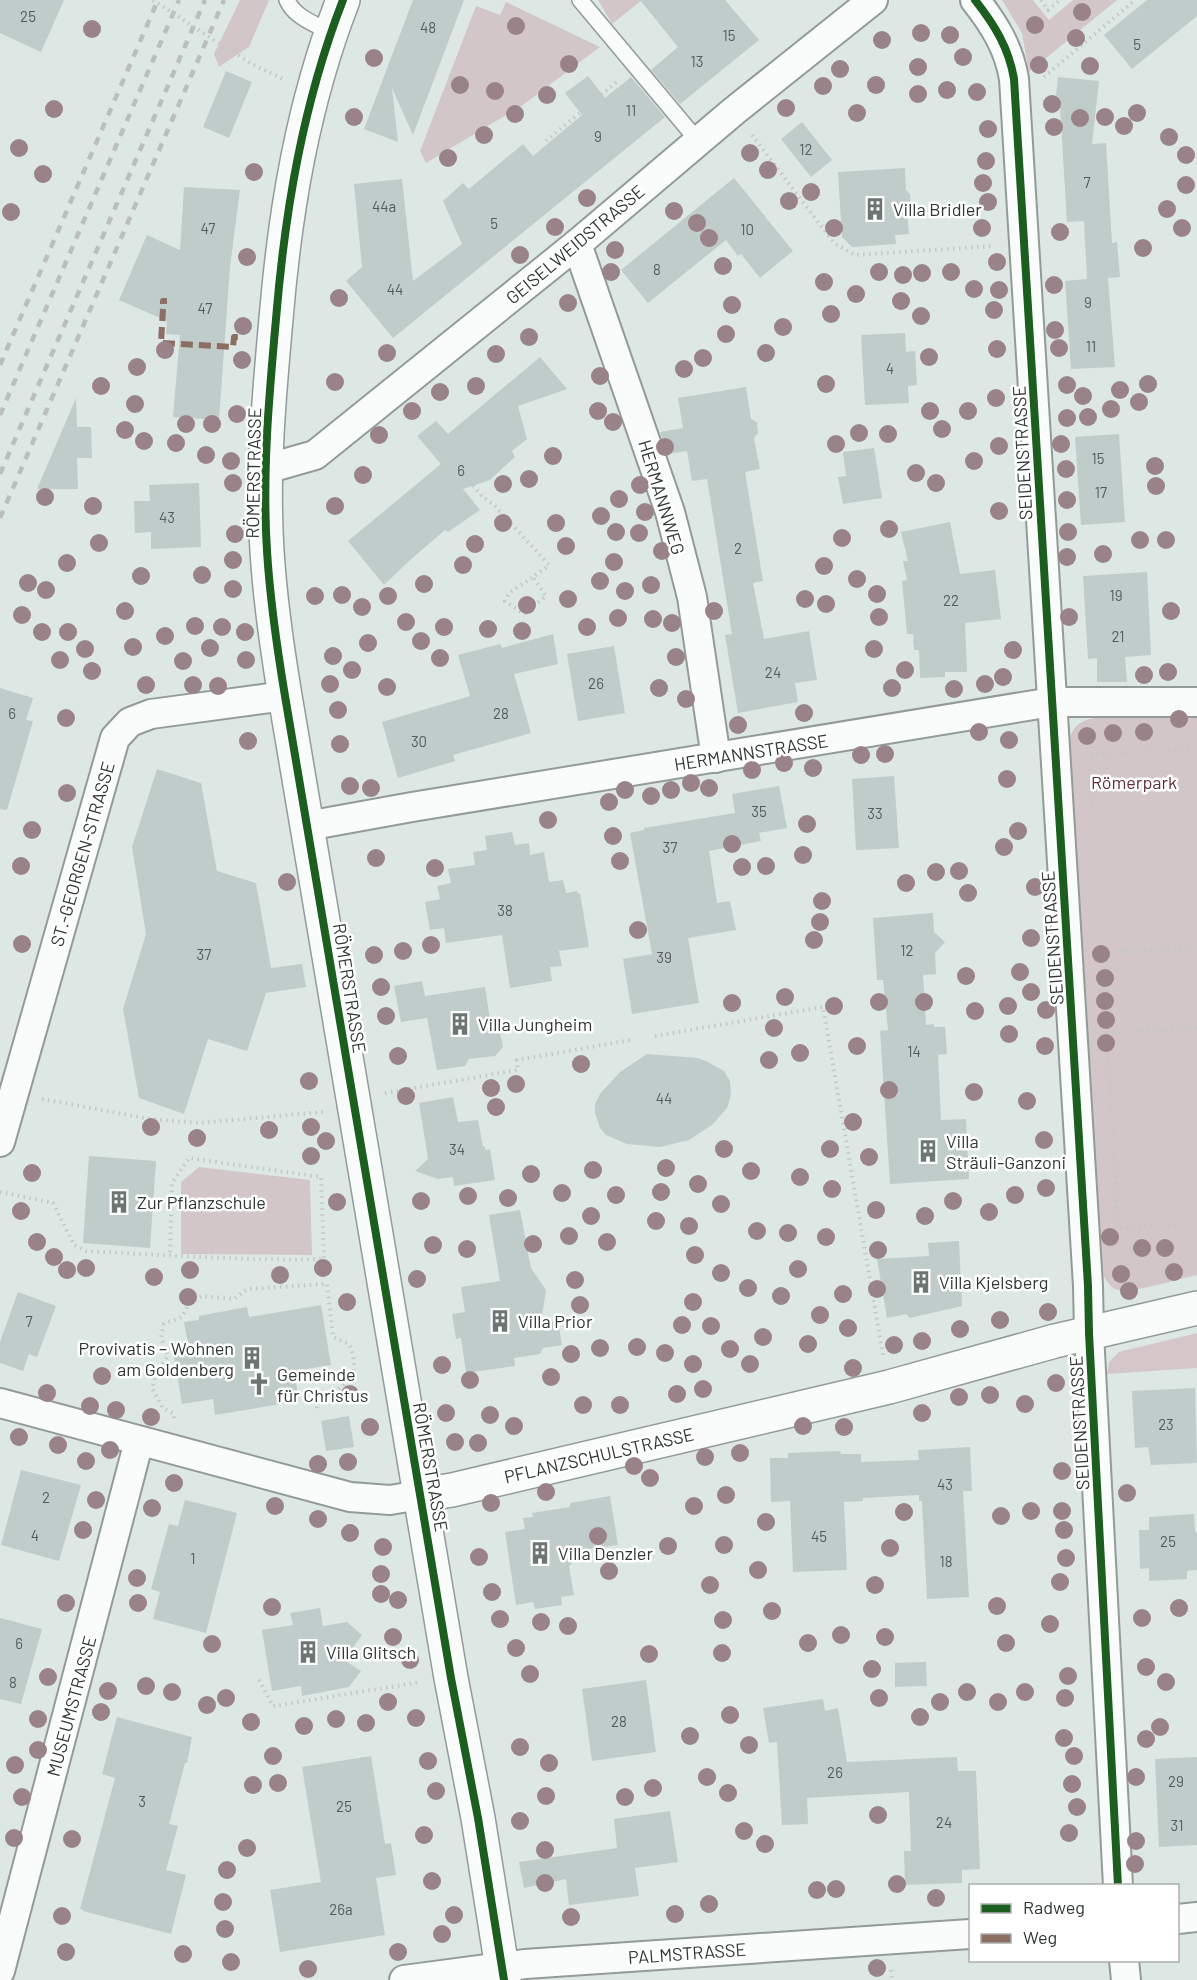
<svg xmlns="http://www.w3.org/2000/svg" width="1197" height="1980" viewBox="0 0 1197 1980" font-family="Barlow,sans-serif">
<style>
.green{fill:#d3c6c8}
.forest{fill:#d5c6c9}
.building{fill:#c0ccca}
.lines{fill:none;stroke-linecap:round;stroke-linejoin:round}
.service-casing{stroke:#939b99;stroke-width:18}
.minor-casing{stroke:#939b99;stroke-width:32}
.tertiary-casing{stroke:#939b99;stroke-width:36}
.secondary-casing{stroke:#939b99;stroke-width:36}
.path{stroke:#c3c7c6;stroke-width:4;stroke-dasharray:1.5 4.5;stroke-linecap:butt}
.service{stroke:#fafcfb;stroke-width:15}
.minor{stroke:#fafcfb;stroke-width:28}
.tertiary{stroke:#fafcfb;stroke-width:33}
.secondary{stroke:#fafcfb;stroke-width:33}
.rail{stroke:#babebc;stroke-width:4.5;stroke-dasharray:8 8;stroke-linecap:butt}
.path-bridge{stroke:#c3c7c6;stroke-width:4;stroke-dasharray:1.5 4.5;stroke-linecap:butt}
.quiet{stroke:#8d6e63;stroke-width:6;stroke-dasharray:12 6;stroke-linecap:butt}
.cycleway-casing{stroke:#fff;stroke-width:11}
.cycleway{stroke:#1b5e20;stroke-width:8}
.tree{fill:#998388}
.labels{text-anchor:middle;dominant-baseline:central;stroke-width:5;stroke-linejoin:round;paint-order:stroke}
.number-label{font-size:15px;fill:#545c5b}
.poi-label{font-size:18px;fill:#303736;stroke:#fff;text-anchor:start}
.street-label{font-size:18px;fill:#303736;stroke:#fff}
.park-label{font-size:18px;fill:#62303c;stroke:#fff}
</style>
<rect width="100%" height="100%" fill="#dde8e5"/>
<g class="green">
<path d="M 240,0 L 269,0 L 249,47 L 219,67 L 214,54 Z"/>
<path d="M 598,0 L 642,0 L 612,24 Z"/>
<path d="M 1002,0 L 1033,0 L 1049,20 L 1073,0 L 1117,0 L 1029,72 L 1022,33 Z"/>
<path d="M 506,2 L 600,47 L 523,105 L 426,163 L 420,151 L 476,6 L 500,15 Z"/>
<path d="M 1093,718 L 1197,718 L 1197,1275 C 1182,1278 1130,1294 1118,1290 C 1108,1287 1104,1277 1101,1269 L 1069,741 C 1073,727 1078,722 1093,718 Z"/>
<path d="M 199,1167 L 310,1180 L 312,1255 L 181,1254 L 181,1182 Z"/>
</g>
<path class="forest" d="M 1197,1333 L 1197,1368 L 1107,1374 L 1109,1362 L 1119,1352 Z"/>
<g class="building">
<path d="M 0,0 L 64,0 L 41,52 L 0,33 Z"/>
<path d="M 413,0 L 464,0 L 413,135 L 392,88 L 398,142 L 364,129 Z"/>
<path d="M 640,0 L 725,0 L 759,40 L 680,104 L 651,70 L 678,47 Z"/>
<path d="M 1147,0 L 1197,0 L 1197,16 L 1132,69 L 1104,35 Z"/>
<path d="M 226,71 L 252,82 L 229,138 L 203,127 Z"/>
<path d="M 588,76 L 605,98 L 631,77 L 665,117 L 393,338 L 346,281 L 362,267 L 354,184 L 402,179 L 413,281 L 462,244 L 443,201 L 463,183 L 469,189 L 523,144 L 533,156 L 582,115 L 565,93 Z"/>
<path d="M 1058,77 L 1099,81 L 1092,144 L 1106,143 L 1112,243 L 1117,242 L 1120,277 L 1108,278 L 1115,367 L 1071,369 L 1065,281 L 1087,279 L 1084,221 L 1067,222 L 1060,107 L 1055,106 Z"/>
<path d="M 802,122 L 832,160 L 811,177 L 781,139 Z"/>
<path d="M 905,168 L 906,190 L 910,194 L 911,207 L 907,212 L 909,234 L 895,235 L 896,244 L 852,247 L 842,237 L 838,172 Z"/>
<path d="M 734,178 L 793,251 L 760,278 L 741,254 L 738,256 L 726,240 L 648,303 L 621,270 Z"/>
<path d="M 184,187 L 240,190 L 230,267 L 219,420 L 173,417 L 180,335 L 166,334 L 167,321 L 119,300 L 147,235 L 180,250 Z"/>
<path d="M 905,333 L 906,352 L 915,351 L 917,385 L 908,386 L 909,403 L 865,405 L 861,335 Z"/>
<path d="M 540,357 L 567,389 L 518,406 L 527,439 L 512,451 L 515,457 L 490,480 L 463,489 L 480,510 L 448,532 L 445,530 L 409,561 L 384,585 L 348,541 L 441,464 L 417,436 L 436,421 L 448,434 Z"/>
<path d="M 746,387 L 751,419 L 757,422 L 758,433 L 754,438 L 760,469 L 745,472 L 763,581 L 753,583 L 764,639 L 809,631 L 817,680 L 795,683 L 798,702 L 738,713 L 725,635 L 732,634 L 707,479 L 692,481 L 687,451 L 667,454 L 660,432 L 683,428 L 678,398 Z"/>
<path d="M 76,398 L 77,427 L 91,427 L 92,458 L 77,458 L 78,489 L 37,489 Z"/>
<path d="M 1119,434 L 1125,522 L 1081,525 L 1075,437 Z"/>
<path d="M 874,448 L 882,498 L 843,504 L 838,477 L 846,476 L 843,452 Z"/>
<path d="M 199,483 L 201,547 L 151,549 L 151,532 L 135,533 L 134,501 L 150,501 L 149,485 Z"/>
<path d="M 950,522 L 960,574 L 995,570 L 1001,619 L 965,623 L 967,672 L 945,672 L 945,677 L 920,678 L 919,650 L 914,650 L 913,634 L 907,634 L 902,581 L 907,580 L 903,561 L 908,561 L 901,532 Z"/>
<path d="M 1147,572 L 1151,655 L 1125,657 L 1127,682 L 1097,682 L 1097,658 L 1088,659 L 1083,576 Z"/>
<path d="M 553,634 L 558,664 L 514,674 L 531,733 L 453,755 L 455,761 L 398,778 L 382,722 L 470,696 L 458,655 L 500,644 L 502,648 Z"/>
<path d="M 614,646 L 625,713 L 578,721 L 567,654 Z"/>
<path d="M 0,688 L 33,698 L 26,720 L 33,721 L 7,810 L 0,809 Z"/>
<path d="M 157,769 L 201,783 L 217,871 L 256,883 L 271,968 L 302,964 L 306,987 L 266,993 L 247,1051 L 208,1039 L 184,1114 L 139,1098 L 123,1009 L 146,934 L 132,847 Z"/>
<path d="M 894,776 L 899,848 L 856,850 L 852,779 Z"/>
<path d="M 779,786 L 787,828 L 759,833 L 761,841 L 709,851 L 717,903 L 730,901 L 736,930 L 688,938 L 699,1003 L 632,1014 L 623,959 L 652,954 L 630,833 L 644,830 L 644,828 L 735,813 L 732,794 Z"/>
<path d="M 512,832 L 515,845 L 529,843 L 530,855 L 544,852 L 549,882 L 563,880 L 566,893 L 577,891 L 578,894 L 580,893 L 589,947 L 559,951 L 562,966 L 550,967 L 552,981 L 510,988 L 502,935 L 446,943 L 444,928 L 430,930 L 425,902 L 440,899 L 437,886 L 451,883 L 448,869 L 475,865 L 473,852 L 487,850 L 485,836 Z"/>
<path d="M 933,913 L 934,932 L 945,942 L 935,953 L 936,974 L 923,975 L 926,1025 L 934,1024 L 934,1027 L 945,1027 L 947,1054 L 938,1055 L 941,1120 L 966,1119 L 969,1179 L 890,1184 L 880,1031 L 888,1030 L 883,980 L 877,980 L 873,918 Z"/>
<path d="M 422,981 L 425,996 L 485,987 L 491,1026 L 500,1032 L 503,1047 L 495,1056 L 469,1059 L 465,1066 L 437,1070 L 427,1018 L 401,1022 L 394,986 Z"/>
<path d="M 647,1054 L 698,1058 L 708,1062 L 724,1071 L 730,1081 L 731,1095 L 727,1108 L 712,1125 L 689,1140 L 660,1147 L 627,1144 L 606,1135 L 600,1128 L 595,1113 L 595,1104 L 600,1094 L 620,1072 Z"/>
<path d="M 453,1097 L 458,1122 L 478,1120 L 483,1147 L 485,1146 L 485,1150 L 490,1149 L 495,1180 L 454,1186 L 453,1177 L 438,1179 L 415,1171 L 428,1159 L 419,1103 Z"/>
<path d="M 89,1156 L 156,1161 L 150,1248 L 83,1243 Z"/>
<path d="M 520,1210 L 531,1268 L 546,1290 L 541,1323 L 558,1320 L 562,1345 L 543,1348 L 540,1354 L 514,1358 L 515,1366 L 466,1373 L 461,1338 L 456,1339 L 452,1314 L 465,1312 L 461,1287 L 500,1281 L 489,1215 Z"/>
<path d="M 959,1241 L 962,1306 L 910,1318 L 906,1314 L 887,1318 L 877,1259 L 929,1256 L 928,1243 Z"/>
<path d="M 18,1292 L 56,1306 L 37,1357 L 29,1354 L 23,1371 L 0,1363 L 0,1342 Z"/>
<path d="M 321,1305 L 331,1365 L 294,1371 L 299,1401 L 215,1415 L 213,1399 L 182,1404 L 173,1351 L 189,1349 L 184,1322 L 199,1320 L 199,1316 L 247,1307 L 249,1317 Z"/>
<path d="M 1195,1388 L 1197,1463 L 1151,1465 L 1148,1447 L 1135,1448 L 1132,1391 Z"/>
<path d="M 349,1416 L 354,1447 L 326,1451 L 321,1421 Z"/>
<path d="M 970,1447 L 972,1491 L 963,1491 L 969,1597 L 927,1599 L 922,1501 L 919,1501 L 919,1495 L 863,1498 L 863,1501 L 844,1502 L 847,1570 L 793,1572 L 790,1501 L 771,1502 L 770,1458 L 788,1458 L 788,1453 L 840,1451 L 841,1454 L 861,1454 L 861,1462 L 919,1460 L 918,1450 Z"/>
<path d="M 21,1470 L 81,1485 L 59,1561 L 1,1545 Z"/>
<path d="M 610,1496 L 618,1545 L 582,1550 L 569,1567 L 574,1595 L 561,1597 L 562,1605 L 535,1609 L 533,1602 L 516,1605 L 505,1532 L 525,1529 L 523,1518 L 533,1517 L 532,1513 L 570,1507 L 570,1503 Z"/>
<path d="M 185,1500 L 237,1513 L 206,1633 L 153,1619 L 160,1592 L 151,1589 L 169,1524 L 178,1526 Z"/>
<path d="M 1194,1514 L 1195,1531 L 1197,1533 L 1197,1570 L 1187,1571 L 1187,1579 L 1149,1581 L 1149,1568 L 1140,1569 L 1139,1530 L 1149,1530 L 1149,1517 Z"/>
<path d="M 320,1608 L 323,1626 L 347,1622 L 362,1635 L 344,1660 L 361,1671 L 349,1687 L 302,1696 L 301,1686 L 272,1691 L 262,1630 L 293,1625 L 290,1613 Z"/>
<path d="M 0,1618 L 42,1629 L 21,1704 L 0,1699 Z"/>
<path d="M 926,1662 L 927,1686 L 895,1687 L 895,1663 Z"/>
<path d="M 646,1680 L 656,1752 L 592,1761 L 582,1689 Z"/>
<path d="M 823,1699 L 825,1711 L 838,1708 L 847,1762 L 957,1757 L 958,1771 L 976,1771 L 980,1869 L 962,1870 L 962,1883 L 905,1885 L 904,1851 L 911,1851 L 909,1792 L 807,1798 L 808,1824 L 782,1825 L 777,1742 L 769,1743 L 763,1708 Z"/>
<path d="M 117,1717 L 192,1737 L 187,1763 L 185,1763 L 169,1824 L 178,1826 L 166,1870 L 186,1875 L 171,1934 L 83,1911 L 84,1910 L 80,1909 L 115,1778 L 102,1774 Z"/>
<path d="M 371,1756 L 385,1844 L 391,1843 L 396,1875 L 376,1878 L 385,1935 L 280,1952 L 270,1890 L 321,1882 L 302,1767 Z"/>
<path d="M 1197,1757 L 1197,1845 L 1159,1847 L 1155,1759 Z"/>
<path d="M 670,1811 L 678,1862 L 635,1868 L 639,1896 L 569,1905 L 566,1879 L 524,1888 L 519,1862 L 617,1848 L 614,1819 Z"/>
</g>
<g class="lines">
<g class="service-casing">
<g id="service">
<path d="M 287,0 C 294,17 315,24 330,32"/>
<path d="M 580,0 L 698,141"/>
</g>
</g>
<g class="minor-casing">
<g id="minor">
<path d="M 975,0 C 994,24 1009,48 1014,79 L 1088,1286 L 1089,1333 L 1118,1886"/>
<path d="M 577,244 L 670,512 L 692,597 L 716,758"/>
<path d="M 266,469 L 315,455 L 577,244 L 734,111 L 873,0"/>
<path d="M 307,826 L 412,807 L 1052,702 L 1197,702"/>
<path d="M 0,1142 L 115,738 L 130,722 L 151,714 L 285,696"/>
<path d="M 0,1403 L 350,1497 L 390,1500 L 420,1495"/>
<path d="M 1178,1919 L 1197,1917"/>
<path d="M 1124,1960 L 1126,1980"/>
<path d="M 0,1971 L 139,1441"/>
<path d="M 404,1980 L 525,1964 L 970,1934"/>
</g>
</g>
<g class="tertiary-casing">
<path id="tertiary" d="M 420,1495 L 452,1490 L 889,1387 L 1055,1341 L 1197,1308"/>
</g>
<g class="secondary-casing">
<path id="secondary" d="M 343,0 C 303,103 285,210 276,319 C 269,396 262,474 267,551 C 270,599 277,648 285,696 L 451,1678 L 478,1818 L 504,1980"/>
</g>
<g class="path">
<path d="M 1041,0 L 1048,10 L 1060,0"/>
<path d="M 223,46 L 254,65 L 283,79"/>
<path d="M 1044,77 L 1135,0"/>
<path d="M 752,135 L 834,243 L 855,255 L 994,246"/>
<path d="M 546,141 L 619,80"/>
<path d="M 163,309 L 163,304"/>
<path d="M 469,481 L 483,497 L 494,505 L 549,565 L 533,577 L 546,596 L 524,614 L 505,601 L 509,593 L 533,577"/>
<path d="M 1092,807 L 1089,755 L 1197,749"/>
<path d="M 1100,949 L 1100,953 L 1197,948"/>
<path d="M 1197,1028 L 1107,1033 L 1118,1228 L 1197,1223"/>
<path d="M 655,1036 L 823,1007 L 883,1355"/>
<path d="M 385,1093 L 518,1070 L 517,1060 L 631,1040"/>
<path d="M 42,1099 L 150,1119 L 199,1123 L 323,1112"/>
<path d="M 0,1192 L 53,1203 L 74,1245 L 86,1251 C 165,1255 244,1261 324,1259 L 321,1177 L 189,1158 L 172,1183 L 170,1255"/>
<path d="M 174,1418 L 174,1414 L 163,1408 L 152,1388 L 156,1374 L 168,1356 L 161,1337 L 164,1324 L 182,1317 L 189,1304 L 202,1296 L 234,1299 L 247,1289 L 327,1284 L 333,1337 L 349,1344 C 364,1379 343,1385 318,1403 L 316,1412"/>
<path d="M 259,1680 L 273,1706 L 421,1682"/>
<path d="M 891,1970 L 892,1980"/>
</g>
<use href="#service" class="service"/>
<use href="#minor" class="minor"/>
<use href="#tertiary" class="tertiary"/>
<use href="#secondary" class="secondary"/>
<g class="rail">
<path d="M 0,365 L 158,0"/>
<path d="M 0,415 L 179,0"/>
<path d="M 0,474 L 205,0"/>
<path d="M 0,518 L 224,0"/>
</g>
<path class="path-bridge" d="M 153,0 L 223,46"/>
<g class="quiet">
<path d="M 163,304 L 163,301 L 167,301"/>
<path d="M 163,309 L 161,343 L 233,347 L 234,337 L 238,337"/>
</g>
<g class="cycleway-casing">
<g id="cycleway">
<path d="M 343,0 C 303,103 285,210 276,319 C 269,396 262,474 267,551 C 270,599 277,648 285,696 L 451,1678 L 478,1818 L 504,1980"/>
<path d="M 975,0 C 994,24 1009,48 1014,79 L 1088,1286 L 1089,1333 L 1118,1886"/>
</g>
</g>
<use href="#cycleway" class="cycleway"/>
</g>
<g class="tree">
<circle cx="1082" cy="12" r="9"/>
<circle cx="1035" cy="25" r="9"/>
<circle cx="516" cy="26" r="9"/>
<circle cx="92" cy="29" r="9"/>
<circle cx="921" cy="33" r="9"/>
<circle cx="950" cy="35" r="9"/>
<circle cx="1076" cy="38" r="9"/>
<circle cx="882" cy="40" r="9"/>
<circle cx="963" cy="57" r="9"/>
<circle cx="374" cy="58" r="9"/>
<circle cx="569" cy="64" r="9"/>
<circle cx="1039" cy="65" r="9"/>
<circle cx="1090" cy="66" r="9"/>
<circle cx="918" cy="67" r="9"/>
<circle cx="840" cy="69" r="9"/>
<circle cx="460" cy="85" r="9"/>
<circle cx="876" cy="85" r="9"/>
<circle cx="823" cy="86" r="9"/>
<circle cx="947" cy="90" r="9"/>
<circle cx="495" cy="91" r="9"/>
<circle cx="977" cy="92" r="9"/>
<circle cx="918" cy="94" r="9"/>
<circle cx="547" cy="95" r="9"/>
<circle cx="1052" cy="104" r="9"/>
<circle cx="786" cy="108" r="9"/>
<circle cx="54" cy="109" r="9"/>
<circle cx="857" cy="113" r="9"/>
<circle cx="1137" cy="113" r="9"/>
<circle cx="515" cy="114" r="9"/>
<circle cx="354" cy="117" r="9"/>
<circle cx="1105" cy="117" r="9"/>
<circle cx="1080" cy="118" r="9"/>
<circle cx="1124" cy="126" r="9"/>
<circle cx="1054" cy="127" r="9"/>
<circle cx="988" cy="129" r="9"/>
<circle cx="484" cy="135" r="9"/>
<circle cx="1169" cy="137" r="9"/>
<circle cx="19" cy="148" r="9"/>
<circle cx="750" cy="153" r="9"/>
<circle cx="1186" cy="155" r="9"/>
<circle cx="448" cy="158" r="9"/>
<circle cx="986" cy="161" r="9"/>
<circle cx="768" cy="170" r="9"/>
<circle cx="254" cy="172" r="9"/>
<circle cx="43" cy="174" r="9"/>
<circle cx="983" cy="183" r="9"/>
<circle cx="1186" cy="185" r="9"/>
<circle cx="811" cy="192" r="9"/>
<circle cx="587" cy="198" r="9"/>
<circle cx="789" cy="201" r="9"/>
<circle cx="988" cy="202" r="9"/>
<circle cx="1167" cy="209" r="9"/>
<circle cx="674" cy="211" r="9"/>
<circle cx="11" cy="212" r="9"/>
<circle cx="697" cy="223" r="9"/>
<circle cx="555" cy="227" r="9"/>
<circle cx="834" cy="228" r="9"/>
<circle cx="982" cy="228" r="9"/>
<circle cx="1182" cy="228" r="9"/>
<circle cx="1060" cy="232" r="9"/>
<circle cx="709" cy="238" r="9"/>
<circle cx="1143" cy="248" r="9"/>
<circle cx="615" cy="250" r="9"/>
<circle cx="520" cy="255" r="9"/>
<circle cx="247" cy="257" r="9"/>
<circle cx="997" cy="262" r="9"/>
<circle cx="723" cy="266" r="9"/>
<circle cx="611" cy="272" r="9"/>
<circle cx="879" cy="272" r="9"/>
<circle cx="951" cy="272" r="9"/>
<circle cx="922" cy="273" r="9"/>
<circle cx="903" cy="275" r="9"/>
<circle cx="824" cy="282" r="9"/>
<circle cx="1054" cy="285" r="9"/>
<circle cx="974" cy="289" r="9"/>
<circle cx="999" cy="290" r="9"/>
<circle cx="856" cy="294" r="9"/>
<circle cx="339" cy="298" r="9"/>
<circle cx="901" cy="301" r="9"/>
<circle cx="568" cy="303" r="9"/>
<circle cx="732" cy="305" r="9"/>
<circle cx="994" cy="310" r="9"/>
<circle cx="831" cy="314" r="9"/>
<circle cx="921" cy="316" r="9"/>
<circle cx="243" cy="326" r="9"/>
<circle cx="783" cy="327" r="9"/>
<circle cx="1055" cy="330" r="9"/>
<circle cx="726" cy="334" r="9"/>
<circle cx="529" cy="337" r="9"/>
<circle cx="1059" cy="348" r="9"/>
<circle cx="997" cy="349" r="9"/>
<circle cx="165" cy="350" r="9"/>
<circle cx="387" cy="353" r="9"/>
<circle cx="766" cy="353" r="9"/>
<circle cx="496" cy="354" r="9"/>
<circle cx="929" cy="357" r="9"/>
<circle cx="703" cy="358" r="9"/>
<circle cx="242" cy="360" r="9"/>
<circle cx="137" cy="367" r="9"/>
<circle cx="684" cy="369" r="9"/>
<circle cx="600" cy="376" r="9"/>
<circle cx="335" cy="382" r="9"/>
<circle cx="826" cy="384" r="9"/>
<circle cx="1148" cy="384" r="9"/>
<circle cx="1067" cy="385" r="9"/>
<circle cx="101" cy="386" r="9"/>
<circle cx="476" cy="386" r="9"/>
<circle cx="1120" cy="390" r="9"/>
<circle cx="440" cy="392" r="9"/>
<circle cx="1083" cy="396" r="9"/>
<circle cx="996" cy="398" r="9"/>
<circle cx="1139" cy="402" r="9"/>
<circle cx="135" cy="404" r="9"/>
<circle cx="1111" cy="409" r="9"/>
<circle cx="412" cy="411" r="9"/>
<circle cx="598" cy="411" r="9"/>
<circle cx="930" cy="411" r="9"/>
<circle cx="968" cy="411" r="9"/>
<circle cx="237" cy="414" r="9"/>
<circle cx="1088" cy="417" r="9"/>
<circle cx="1067" cy="418" r="9"/>
<circle cx="613" cy="422" r="9"/>
<circle cx="186" cy="424" r="9"/>
<circle cx="212" cy="424" r="9"/>
<circle cx="942" cy="429" r="9"/>
<circle cx="125" cy="430" r="9"/>
<circle cx="859" cy="433" r="9"/>
<circle cx="888" cy="434" r="9"/>
<circle cx="379" cy="435" r="9"/>
<circle cx="144" cy="441" r="9"/>
<circle cx="176" cy="443" r="9"/>
<circle cx="836" cy="444" r="9"/>
<circle cx="1061" cy="444" r="9"/>
<circle cx="999" cy="446" r="9"/>
<circle cx="665" cy="447" r="9"/>
<circle cx="206" cy="455" r="9"/>
<circle cx="553" cy="456" r="9"/>
<circle cx="231" cy="461" r="9"/>
<circle cx="974" cy="461" r="9"/>
<circle cx="1155" cy="466" r="9"/>
<circle cx="1066" cy="469" r="9"/>
<circle cx="916" cy="473" r="9"/>
<circle cx="363" cy="475" r="9"/>
<circle cx="529" cy="479" r="9"/>
<circle cx="233" cy="483" r="9"/>
<circle cx="936" cy="483" r="9"/>
<circle cx="503" cy="484" r="9"/>
<circle cx="640" cy="485" r="9"/>
<circle cx="1156" cy="486" r="9"/>
<circle cx="45" cy="497" r="9"/>
<circle cx="619" cy="499" r="9"/>
<circle cx="1067" cy="500" r="9"/>
<circle cx="93" cy="506" r="9"/>
<circle cx="335" cy="506" r="9"/>
<circle cx="999" cy="511" r="9"/>
<circle cx="645" cy="512" r="9"/>
<circle cx="601" cy="516" r="9"/>
<circle cx="503" cy="523" r="9"/>
<circle cx="556" cy="523" r="9"/>
<circle cx="889" cy="529" r="9"/>
<circle cx="616" cy="532" r="9"/>
<circle cx="1068" cy="532" r="9"/>
<circle cx="639" cy="533" r="9"/>
<circle cx="235" cy="534" r="9"/>
<circle cx="842" cy="538" r="9"/>
<circle cx="1140" cy="540" r="9"/>
<circle cx="1166" cy="540" r="9"/>
<circle cx="99" cy="543" r="9"/>
<circle cx="475" cy="544" r="9"/>
<circle cx="566" cy="546" r="9"/>
<circle cx="662" cy="551" r="9"/>
<circle cx="1103" cy="554" r="9"/>
<circle cx="1067" cy="557" r="9"/>
<circle cx="233" cy="560" r="9"/>
<circle cx="614" cy="562" r="9"/>
<circle cx="67" cy="563" r="9"/>
<circle cx="463" cy="565" r="9"/>
<circle cx="824" cy="566" r="9"/>
<circle cx="202" cy="575" r="9"/>
<circle cx="141" cy="576" r="9"/>
<circle cx="857" cy="579" r="9"/>
<circle cx="600" cy="581" r="9"/>
<circle cx="28" cy="583" r="9"/>
<circle cx="424" cy="584" r="9"/>
<circle cx="651" cy="585" r="9"/>
<circle cx="233" cy="589" r="9"/>
<circle cx="46" cy="590" r="9"/>
<circle cx="625" cy="591" r="9"/>
<circle cx="877" cy="594" r="9"/>
<circle cx="342" cy="595" r="9"/>
<circle cx="315" cy="596" r="9"/>
<circle cx="388" cy="596" r="9"/>
<circle cx="568" cy="599" r="9"/>
<circle cx="805" cy="599" r="9"/>
<circle cx="826" cy="604" r="9"/>
<circle cx="527" cy="605" r="9"/>
<circle cx="362" cy="607" r="9"/>
<circle cx="125" cy="611" r="9"/>
<circle cx="714" cy="611" r="9"/>
<circle cx="1171" cy="611" r="9"/>
<circle cx="22" cy="615" r="9"/>
<circle cx="879" cy="617" r="9"/>
<circle cx="1069" cy="617" r="9"/>
<circle cx="618" cy="618" r="9"/>
<circle cx="653" cy="619" r="9"/>
<circle cx="406" cy="622" r="9"/>
<circle cx="672" cy="623" r="9"/>
<circle cx="195" cy="626" r="9"/>
<circle cx="222" cy="627" r="9"/>
<circle cx="444" cy="627" r="9"/>
<circle cx="587" cy="627" r="9"/>
<circle cx="488" cy="629" r="9"/>
<circle cx="522" cy="631" r="9"/>
<circle cx="42" cy="632" r="9"/>
<circle cx="68" cy="632" r="9"/>
<circle cx="245" cy="632" r="9"/>
<circle cx="165" cy="636" r="9"/>
<circle cx="421" cy="641" r="9"/>
<circle cx="368" cy="643" r="9"/>
<circle cx="133" cy="647" r="9"/>
<circle cx="210" cy="648" r="9"/>
<circle cx="85" cy="649" r="9"/>
<circle cx="874" cy="649" r="9"/>
<circle cx="1013" cy="650" r="9"/>
<circle cx="333" cy="656" r="9"/>
<circle cx="676" cy="657" r="9"/>
<circle cx="440" cy="658" r="9"/>
<circle cx="60" cy="660" r="9"/>
<circle cx="246" cy="660" r="9"/>
<circle cx="183" cy="661" r="9"/>
<circle cx="352" cy="670" r="9"/>
<circle cx="905" cy="670" r="9"/>
<circle cx="92" cy="671" r="9"/>
<circle cx="1168" cy="672" r="9"/>
<circle cx="1144" cy="675" r="9"/>
<circle cx="1003" cy="677" r="9"/>
<circle cx="330" cy="684" r="9"/>
<circle cx="985" cy="684" r="9"/>
<circle cx="146" cy="685" r="9"/>
<circle cx="193" cy="685" r="9"/>
<circle cx="218" cy="686" r="9"/>
<circle cx="387" cy="687" r="9"/>
<circle cx="659" cy="688" r="9"/>
<circle cx="892" cy="688" r="9"/>
<circle cx="954" cy="689" r="9"/>
<circle cx="686" cy="699" r="9"/>
<circle cx="338" cy="710" r="9"/>
<circle cx="804" cy="713" r="9"/>
<circle cx="66" cy="718" r="9"/>
<circle cx="1179" cy="719" r="9"/>
<circle cx="738" cy="725" r="9"/>
<circle cx="979" cy="732" r="9"/>
<circle cx="1144" cy="732" r="9"/>
<circle cx="1113" cy="733" r="9"/>
<circle cx="1087" cy="736" r="9"/>
<circle cx="1009" cy="740" r="9"/>
<circle cx="248" cy="741" r="9"/>
<circle cx="340" cy="744" r="9"/>
<circle cx="885" cy="754" r="9"/>
<circle cx="861" cy="755" r="9"/>
<circle cx="784" cy="763" r="9"/>
<circle cx="813" cy="768" r="9"/>
<circle cx="752" cy="770" r="9"/>
<circle cx="1007" cy="779" r="9"/>
<circle cx="691" cy="783" r="9"/>
<circle cx="350" cy="786" r="9"/>
<circle cx="371" cy="788" r="9"/>
<circle cx="709" cy="788" r="9"/>
<circle cx="625" cy="790" r="9"/>
<circle cx="671" cy="790" r="9"/>
<circle cx="67" cy="793" r="9"/>
<circle cx="651" cy="796" r="9"/>
<circle cx="609" cy="802" r="9"/>
<circle cx="548" cy="820" r="9"/>
<circle cx="807" cy="824" r="9"/>
<circle cx="32" cy="830" r="9"/>
<circle cx="1018" cy="831" r="9"/>
<circle cx="613" cy="836" r="9"/>
<circle cx="732" cy="844" r="9"/>
<circle cx="1004" cy="847" r="9"/>
<circle cx="803" cy="855" r="9"/>
<circle cx="376" cy="858" r="9"/>
<circle cx="620" cy="861" r="9"/>
<circle cx="21" cy="866" r="9"/>
<circle cx="766" cy="866" r="9"/>
<circle cx="742" cy="867" r="9"/>
<circle cx="435" cy="868" r="9"/>
<circle cx="959" cy="871" r="9"/>
<circle cx="936" cy="872" r="9"/>
<circle cx="287" cy="882" r="9"/>
<circle cx="906" cy="883" r="9"/>
<circle cx="1035" cy="887" r="9"/>
<circle cx="968" cy="893" r="9"/>
<circle cx="822" cy="901" r="9"/>
<circle cx="820" cy="922" r="9"/>
<circle cx="638" cy="930" r="9"/>
<circle cx="1031" cy="938" r="9"/>
<circle cx="814" cy="940" r="9"/>
<circle cx="22" cy="944" r="9"/>
<circle cx="431" cy="945" r="9"/>
<circle cx="403" cy="951" r="9"/>
<circle cx="1101" cy="954" r="9"/>
<circle cx="374" cy="955" r="9"/>
<circle cx="1020" cy="972" r="9"/>
<circle cx="966" cy="976" r="9"/>
<circle cx="1105" cy="978" r="9"/>
<circle cx="381" cy="987" r="9"/>
<circle cx="1031" cy="992" r="9"/>
<circle cx="785" cy="997" r="9"/>
<circle cx="1105" cy="1001" r="9"/>
<circle cx="879" cy="1002" r="9"/>
<circle cx="924" cy="1002" r="9"/>
<circle cx="732" cy="1003" r="9"/>
<circle cx="834" cy="1006" r="9"/>
<circle cx="1008" cy="1006" r="9"/>
<circle cx="1046" cy="1010" r="9"/>
<circle cx="975" cy="1011" r="9"/>
<circle cx="386" cy="1016" r="9"/>
<circle cx="1106" cy="1020" r="9"/>
<circle cx="774" cy="1028" r="9"/>
<circle cx="1009" cy="1034" r="9"/>
<circle cx="1106" cy="1043" r="9"/>
<circle cx="857" cy="1046" r="9"/>
<circle cx="1045" cy="1046" r="9"/>
<circle cx="800" cy="1053" r="9"/>
<circle cx="398" cy="1056" r="9"/>
<circle cx="769" cy="1060" r="9"/>
<circle cx="581" cy="1064" r="9"/>
<circle cx="309" cy="1081" r="9"/>
<circle cx="516" cy="1084" r="9"/>
<circle cx="491" cy="1088" r="9"/>
<circle cx="889" cy="1090" r="9"/>
<circle cx="974" cy="1092" r="9"/>
<circle cx="406" cy="1096" r="9"/>
<circle cx="1027" cy="1101" r="9"/>
<circle cx="496" cy="1107" r="9"/>
<circle cx="853" cy="1122" r="9"/>
<circle cx="151" cy="1127" r="9"/>
<circle cx="311" cy="1127" r="9"/>
<circle cx="269" cy="1130" r="9"/>
<circle cx="197" cy="1138" r="9"/>
<circle cx="1044" cy="1140" r="9"/>
<circle cx="326" cy="1141" r="9"/>
<circle cx="724" cy="1149" r="9"/>
<circle cx="830" cy="1149" r="9"/>
<circle cx="311" cy="1156" r="9"/>
<circle cx="869" cy="1157" r="9"/>
<circle cx="666" cy="1168" r="9"/>
<circle cx="593" cy="1170" r="9"/>
<circle cx="751" cy="1171" r="9"/>
<circle cx="32" cy="1173" r="9"/>
<circle cx="531" cy="1174" r="9"/>
<circle cx="800" cy="1177" r="9"/>
<circle cx="698" cy="1184" r="9"/>
<circle cx="1046" cy="1188" r="9"/>
<circle cx="832" cy="1189" r="9"/>
<circle cx="661" cy="1192" r="9"/>
<circle cx="562" cy="1193" r="9"/>
<circle cx="616" cy="1195" r="9"/>
<circle cx="1015" cy="1195" r="9"/>
<circle cx="468" cy="1196" r="9"/>
<circle cx="508" cy="1198" r="9"/>
<circle cx="421" cy="1201" r="9"/>
<circle cx="953" cy="1201" r="9"/>
<circle cx="337" cy="1202" r="9"/>
<circle cx="721" cy="1204" r="9"/>
<circle cx="876" cy="1210" r="9"/>
<circle cx="21" cy="1211" r="9"/>
<circle cx="989" cy="1212" r="9"/>
<circle cx="591" cy="1216" r="9"/>
<circle cx="925" cy="1216" r="9"/>
<circle cx="656" cy="1221" r="9"/>
<circle cx="689" cy="1226" r="9"/>
<circle cx="757" cy="1231" r="9"/>
<circle cx="788" cy="1233" r="9"/>
<circle cx="569" cy="1236" r="9"/>
<circle cx="826" cy="1237" r="9"/>
<circle cx="1110" cy="1237" r="9"/>
<circle cx="37" cy="1242" r="9"/>
<circle cx="607" cy="1242" r="9"/>
<circle cx="533" cy="1244" r="9"/>
<circle cx="433" cy="1245" r="9"/>
<circle cx="1142" cy="1248" r="9"/>
<circle cx="1165" cy="1248" r="9"/>
<circle cx="467" cy="1249" r="9"/>
<circle cx="878" cy="1250" r="9"/>
<circle cx="695" cy="1255" r="9"/>
<circle cx="54" cy="1257" r="9"/>
<circle cx="86" cy="1268" r="9"/>
<circle cx="323" cy="1268" r="9"/>
<circle cx="798" cy="1269" r="9"/>
<circle cx="67" cy="1270" r="9"/>
<circle cx="190" cy="1270" r="9"/>
<circle cx="1174" cy="1272" r="9"/>
<circle cx="721" cy="1273" r="9"/>
<circle cx="1121" cy="1274" r="9"/>
<circle cx="280" cy="1275" r="9"/>
<circle cx="154" cy="1277" r="9"/>
<circle cx="417" cy="1279" r="9"/>
<circle cx="575" cy="1280" r="9"/>
<circle cx="748" cy="1288" r="9"/>
<circle cx="877" cy="1289" r="9"/>
<circle cx="1129" cy="1291" r="9"/>
<circle cx="843" cy="1294" r="9"/>
<circle cx="781" cy="1296" r="9"/>
<circle cx="188" cy="1297" r="9"/>
<circle cx="347" cy="1302" r="9"/>
<circle cx="693" cy="1302" r="9"/>
<circle cx="580" cy="1305" r="9"/>
<circle cx="1048" cy="1312" r="9"/>
<circle cx="820" cy="1315" r="9"/>
<circle cx="1000" cy="1320" r="9"/>
<circle cx="682" cy="1325" r="9"/>
<circle cx="711" cy="1326" r="9"/>
<circle cx="848" cy="1328" r="9"/>
<circle cx="960" cy="1329" r="9"/>
<circle cx="763" cy="1337" r="9"/>
<circle cx="922" cy="1341" r="9"/>
<circle cx="808" cy="1344" r="9"/>
<circle cx="894" cy="1345" r="9"/>
<circle cx="637" cy="1347" r="9"/>
<circle cx="600" cy="1348" r="9"/>
<circle cx="730" cy="1349" r="9"/>
<circle cx="665" cy="1353" r="9"/>
<circle cx="571" cy="1354" r="9"/>
<circle cx="693" cy="1364" r="9"/>
<circle cx="750" cy="1364" r="9"/>
<circle cx="442" cy="1365" r="9"/>
<circle cx="853" cy="1368" r="9"/>
<circle cx="102" cy="1376" r="9"/>
<circle cx="551" cy="1377" r="9"/>
<circle cx="470" cy="1380" r="9"/>
<circle cx="1056" cy="1383" r="9"/>
<circle cx="703" cy="1389" r="9"/>
<circle cx="47" cy="1393" r="9"/>
<circle cx="350" cy="1394" r="9"/>
<circle cx="677" cy="1394" r="9"/>
<circle cx="990" cy="1395" r="9"/>
<circle cx="959" cy="1397" r="9"/>
<circle cx="1025" cy="1404" r="9"/>
<circle cx="583" cy="1405" r="9"/>
<circle cx="620" cy="1405" r="9"/>
<circle cx="90" cy="1406" r="9"/>
<circle cx="116" cy="1410" r="9"/>
<circle cx="446" cy="1413" r="9"/>
<circle cx="922" cy="1413" r="9"/>
<circle cx="490" cy="1415" r="9"/>
<circle cx="151" cy="1417" r="9"/>
<circle cx="514" cy="1426" r="9"/>
<circle cx="803" cy="1426" r="9"/>
<circle cx="370" cy="1427" r="9"/>
<circle cx="844" cy="1427" r="9"/>
<circle cx="19" cy="1437" r="9"/>
<circle cx="455" cy="1442" r="9"/>
<circle cx="478" cy="1443" r="9"/>
<circle cx="58" cy="1445" r="9"/>
<circle cx="110" cy="1450" r="9"/>
<circle cx="740" cy="1453" r="9"/>
<circle cx="705" cy="1457" r="9"/>
<circle cx="86" cy="1461" r="9"/>
<circle cx="348" cy="1462" r="9"/>
<circle cx="318" cy="1464" r="9"/>
<circle cx="634" cy="1466" r="9"/>
<circle cx="1062" cy="1471" r="9"/>
<circle cx="650" cy="1478" r="9"/>
<circle cx="174" cy="1483" r="9"/>
<circle cx="546" cy="1492" r="9"/>
<circle cx="1127" cy="1493" r="9"/>
<circle cx="726" cy="1495" r="9"/>
<circle cx="96" cy="1500" r="9"/>
<circle cx="491" cy="1503" r="9"/>
<circle cx="275" cy="1506" r="9"/>
<circle cx="694" cy="1506" r="9"/>
<circle cx="152" cy="1508" r="9"/>
<circle cx="1031" cy="1511" r="9"/>
<circle cx="1062" cy="1511" r="9"/>
<circle cx="904" cy="1512" r="9"/>
<circle cx="1001" cy="1516" r="9"/>
<circle cx="318" cy="1519" r="9"/>
<circle cx="766" cy="1522" r="9"/>
<circle cx="83" cy="1530" r="9"/>
<circle cx="1064" cy="1530" r="9"/>
<circle cx="350" cy="1533" r="9"/>
<circle cx="598" cy="1536" r="9"/>
<circle cx="724" cy="1545" r="9"/>
<circle cx="668" cy="1546" r="9"/>
<circle cx="383" cy="1547" r="9"/>
<circle cx="890" cy="1548" r="9"/>
<circle cx="479" cy="1557" r="9"/>
<circle cx="1066" cy="1558" r="9"/>
<circle cx="758" cy="1570" r="9"/>
<circle cx="609" cy="1571" r="9"/>
<circle cx="381" cy="1574" r="9"/>
<circle cx="137" cy="1578" r="9"/>
<circle cx="1060" cy="1582" r="9"/>
<circle cx="710" cy="1585" r="9"/>
<circle cx="875" cy="1585" r="9"/>
<circle cx="492" cy="1592" r="9"/>
<circle cx="381" cy="1594" r="9"/>
<circle cx="398" cy="1600" r="9"/>
<circle cx="66" cy="1603" r="9"/>
<circle cx="138" cy="1603" r="9"/>
<circle cx="997" cy="1606" r="9"/>
<circle cx="272" cy="1607" r="9"/>
<circle cx="1179" cy="1608" r="9"/>
<circle cx="772" cy="1611" r="9"/>
<circle cx="1142" cy="1618" r="9"/>
<circle cx="500" cy="1619" r="9"/>
<circle cx="723" cy="1620" r="9"/>
<circle cx="541" cy="1622" r="9"/>
<circle cx="1050" cy="1624" r="9"/>
<circle cx="568" cy="1626" r="9"/>
<circle cx="841" cy="1635" r="9"/>
<circle cx="393" cy="1637" r="9"/>
<circle cx="885" cy="1637" r="9"/>
<circle cx="808" cy="1643" r="9"/>
<circle cx="1006" cy="1643" r="9"/>
<circle cx="212" cy="1644" r="9"/>
<circle cx="516" cy="1648" r="9"/>
<circle cx="722" cy="1653" r="9"/>
<circle cx="649" cy="1654" r="9"/>
<circle cx="410" cy="1660" r="9"/>
<circle cx="1146" cy="1667" r="9"/>
<circle cx="872" cy="1669" r="9"/>
<circle cx="530" cy="1674" r="9"/>
<circle cx="1068" cy="1676" r="9"/>
<circle cx="48" cy="1677" r="9"/>
<circle cx="1166" cy="1682" r="9"/>
<circle cx="146" cy="1686" r="9"/>
<circle cx="108" cy="1691" r="9"/>
<circle cx="172" cy="1692" r="9"/>
<circle cx="967" cy="1692" r="9"/>
<circle cx="1025" cy="1692" r="9"/>
<circle cx="226" cy="1698" r="9"/>
<circle cx="879" cy="1698" r="9"/>
<circle cx="1065" cy="1698" r="9"/>
<circle cx="388" cy="1702" r="9"/>
<circle cx="940" cy="1702" r="9"/>
<circle cx="998" cy="1702" r="9"/>
<circle cx="207" cy="1705" r="9"/>
<circle cx="101" cy="1712" r="9"/>
<circle cx="730" cy="1715" r="9"/>
<circle cx="920" cy="1717" r="9"/>
<circle cx="416" cy="1718" r="9"/>
<circle cx="38" cy="1719" r="9"/>
<circle cx="336" cy="1719" r="9"/>
<circle cx="251" cy="1722" r="9"/>
<circle cx="366" cy="1723" r="9"/>
<circle cx="304" cy="1726" r="9"/>
<circle cx="1160" cy="1727" r="9"/>
<circle cx="690" cy="1736" r="9"/>
<circle cx="1064" cy="1738" r="9"/>
<circle cx="1146" cy="1739" r="9"/>
<circle cx="749" cy="1745" r="9"/>
<circle cx="520" cy="1747" r="9"/>
<circle cx="38" cy="1750" r="9"/>
<circle cx="273" cy="1756" r="9"/>
<circle cx="1074" cy="1756" r="9"/>
<circle cx="428" cy="1761" r="9"/>
<circle cx="549" cy="1763" r="9"/>
<circle cx="15" cy="1765" r="9"/>
<circle cx="707" cy="1777" r="9"/>
<circle cx="1136" cy="1777" r="9"/>
<circle cx="278" cy="1783" r="9"/>
<circle cx="1072" cy="1784" r="9"/>
<circle cx="253" cy="1785" r="9"/>
<circle cx="653" cy="1788" r="9"/>
<circle cx="436" cy="1791" r="9"/>
<circle cx="728" cy="1793" r="9"/>
<circle cx="546" cy="1796" r="9"/>
<circle cx="22" cy="1797" r="9"/>
<circle cx="625" cy="1797" r="9"/>
<circle cx="1077" cy="1807" r="9"/>
<circle cx="878" cy="1815" r="9"/>
<circle cx="520" cy="1821" r="9"/>
<circle cx="744" cy="1831" r="9"/>
<circle cx="1069" cy="1833" r="9"/>
<circle cx="424" cy="1835" r="9"/>
<circle cx="14" cy="1838" r="9"/>
<circle cx="72" cy="1839" r="9"/>
<circle cx="1136" cy="1841" r="9"/>
<circle cx="765" cy="1844" r="9"/>
<circle cx="247" cy="1848" r="9"/>
<circle cx="545" cy="1850" r="9"/>
<circle cx="1135" cy="1864" r="9"/>
<circle cx="227" cy="1870" r="9"/>
<circle cx="432" cy="1881" r="9"/>
<circle cx="545" cy="1883" r="9"/>
<circle cx="897" cy="1884" r="9"/>
<circle cx="836" cy="1889" r="9"/>
<circle cx="817" cy="1890" r="9"/>
<circle cx="936" cy="1898" r="9"/>
<circle cx="223" cy="1902" r="9"/>
<circle cx="709" cy="1904" r="9"/>
<circle cx="675" cy="1914" r="9"/>
<circle cx="454" cy="1915" r="9"/>
<circle cx="62" cy="1916" r="9"/>
<circle cx="571" cy="1917" r="9"/>
<circle cx="225" cy="1929" r="9"/>
<circle cx="442" cy="1934" r="9"/>
<circle cx="66" cy="1952" r="9"/>
<circle cx="398" cy="1952" r="9"/>
<circle cx="183" cy="1954" r="9"/>
<circle cx="231" cy="1962" r="9"/>
<circle cx="877" cy="1968" r="9"/>
<circle cx="308" cy="1969" r="9"/>
</g>
<defs>
<g id="building-bare" transform="scale(1.8)"><path d="M-4-6H4V6H1V3H-1V6H-4ZM-2.5-4.3h1.7v1.8h-1.7ZM.8-4.3h1.7v1.8H.8ZM-2.5-1h1.7V.8h-1.7ZM.8-1h1.7V.8H.8Z" fill="#6d7573" stroke="#fff" stroke-width="2.5" paint-order="stroke"/></g>
<g id="church-bare" transform="scale(1.8)"><path d="M-1.2-6h2.4v3.5h3.3v2.4h-3.3V6h-2.4V-.1h-3.3v-2.4h3.3Z" fill="#6d7573" stroke="#fff" stroke-width="2.5" paint-order="stroke"/></g>
</defs>
<g fill-rule="evenodd">
<use href="#building-bare" x="875" y="209"/>
<use href="#building-bare" x="460" y="1024"/>
<use href="#building-bare" x="928" y="1151"/>
<use href="#building-bare" x="119" y="1202"/>
<use href="#building-bare" x="921" y="1282"/>
<use href="#building-bare" x="500" y="1321"/>
<use href="#building-bare" x="252" y="1358"/>
<use href="#church-bare" x="259" y="1384"/>
<use href="#building-bare" x="540" y="1553"/>
<use href="#building-bare" x="308" y="1652"/>
</g>
<g class="labels">
<g class="number-label">
<text x="28" y="16">25</text>
<text x="428" y="27">48</text>
<text x="729" y="35">15</text>
<text x="1137" y="44">5</text>
<text x="697" y="61">13</text>
<text x="631" y="110">11</text>
<text x="598" y="136">9</text>
<text x="806" y="149">12</text>
<text x="1087" y="182">7</text>
<text x="384" y="206">44a</text>
<text x="494" y="223">5</text>
<text x="208" y="228">47</text>
<text x="747" y="229">10</text>
<text x="657" y="269">8</text>
<text x="395" y="289">44</text>
<text x="1088" y="302">9</text>
<text x="205" y="308">47</text>
<text x="1091" y="346">11</text>
<text x="890" y="368">4</text>
<text x="1098" y="458">15</text>
<text x="461" y="470">6</text>
<text x="1101" y="492">17</text>
<text x="167" y="517">43</text>
<text x="738" y="548">2</text>
<text x="1116" y="595">19</text>
<text x="951" y="600">22</text>
<text x="1118" y="636">21</text>
<text x="773" y="672">24</text>
<text x="596" y="683">26</text>
<text x="12" y="713">6</text>
<text x="501" y="713">28</text>
<text x="419" y="741">30</text>
<text x="759" y="811">35</text>
<text x="875" y="813">33</text>
<text x="670" y="847">37</text>
<text x="505" y="910">38</text>
<text x="907" y="950">12</text>
<text x="204" y="954">37</text>
<text x="664" y="957">39</text>
<text x="914" y="1051">14</text>
<text x="664" y="1098">44</text>
<text x="457" y="1149">34</text>
<text x="29" y="1321">7</text>
<text x="1166" y="1424">23</text>
<text x="945" y="1484">43</text>
<text x="46" y="1497">2</text>
<text x="35" y="1535">4</text>
<text x="819" y="1536">45</text>
<text x="1168" y="1541">25</text>
<text x="193" y="1558">1</text>
<text x="946" y="1561">18</text>
<text x="19" y="1643">6</text>
<text x="13" y="1682">8</text>
<text x="619" y="1721">28</text>
<text x="835" y="1772">26</text>
<text x="1176" y="1781">29</text>
<text x="142" y="1801">3</text>
<text x="344" y="1806">25</text>
<text x="944" y="1822">24</text>
<text x="1177" y="1825">31</text>
<text x="341" y="1909">26a</text>
</g>
<g class="poi-label">
<text x="893" y="209">Villa Bridler</text>
<text x="478" y="1024">Villa Jungheim</text>
<text x="946" y="1141">Villa<tspan x="946" dy="21">Sträuli-Ganzoni</tspan></text>
<text x="137" y="1202">Zur Pflanzschule</text>
<text x="939" y="1282">Villa Kjelsberg</text>
<text x="518" y="1321">Villa Prior</text>
<text x="234" y="1348" text-anchor="end">Provivatis – Wohnen<tspan x="234" dy="21">am Goldenberg</tspan></text>
<text x="277" y="1374">Gemeinde<tspan x="277" dy="21">für Christus</tspan></text>
<text x="558" y="1553">Villa Denzler</text>
<text x="326" y="1652">Villa Glitsch</text>
</g>
<g class="street-label">
<text transform="translate(575 244) rotate(-40)">GEISELWEIDSTRASSE</text>
<text transform="translate(1022 453) rotate(-93)">SEIDENSTRASSE</text>
<text transform="translate(253 473) rotate(-89)">RÖMERSTRASSE</text>
<text transform="translate(662 497) rotate(73)">HERMANNWEG</text>
<text transform="translate(751 752) rotate(-9)">HERMANNSTRASSE</text>
<text transform="translate(82 854) rotate(-74)">ST.-GEORGEN-STRASSE</text>
<text transform="translate(1052 938) rotate(-94)">SEIDENSTRASSE</text>
<text transform="translate(350 988) rotate(81)">RÖMERSTRASSE</text>
<text transform="translate(1079 1423) rotate(-93)">SEIDENSTRASSE</text>
<text transform="translate(599 1455) rotate(-13)">PFLANZSCHULSTRASSE</text>
<text transform="translate(431 1467) rotate(80)">RÖMERSTRASSE</text>
<text transform="translate(71 1706) rotate(-75)">MUSEUMSTRASSE</text>
<text transform="translate(687 1953) rotate(-4)">PALMSTRASSE</text>
</g>
<g class="park-label">
<text x="1134" y="782">Römerpark</text>
</g>
</g>
<rect x="969" y="1884" width="210" height="78" fill="#ffffff" stroke="#acafaf" stroke-width="1.5"/>
<rect x="981" y="1904" width="30" height="9" fill="#1b5e20" stroke="#acafaf" stroke-width="1.5"/>
<text x="1023" y="1914" font-size="18" fill="#303736">Radweg</text>
<rect x="981" y="1934" width="30" height="9" fill="#8d6e63" stroke="#acafaf" stroke-width="1.5"/>
<text x="1023" y="1944" font-size="18" fill="#303736">Weg</text>
</svg>
